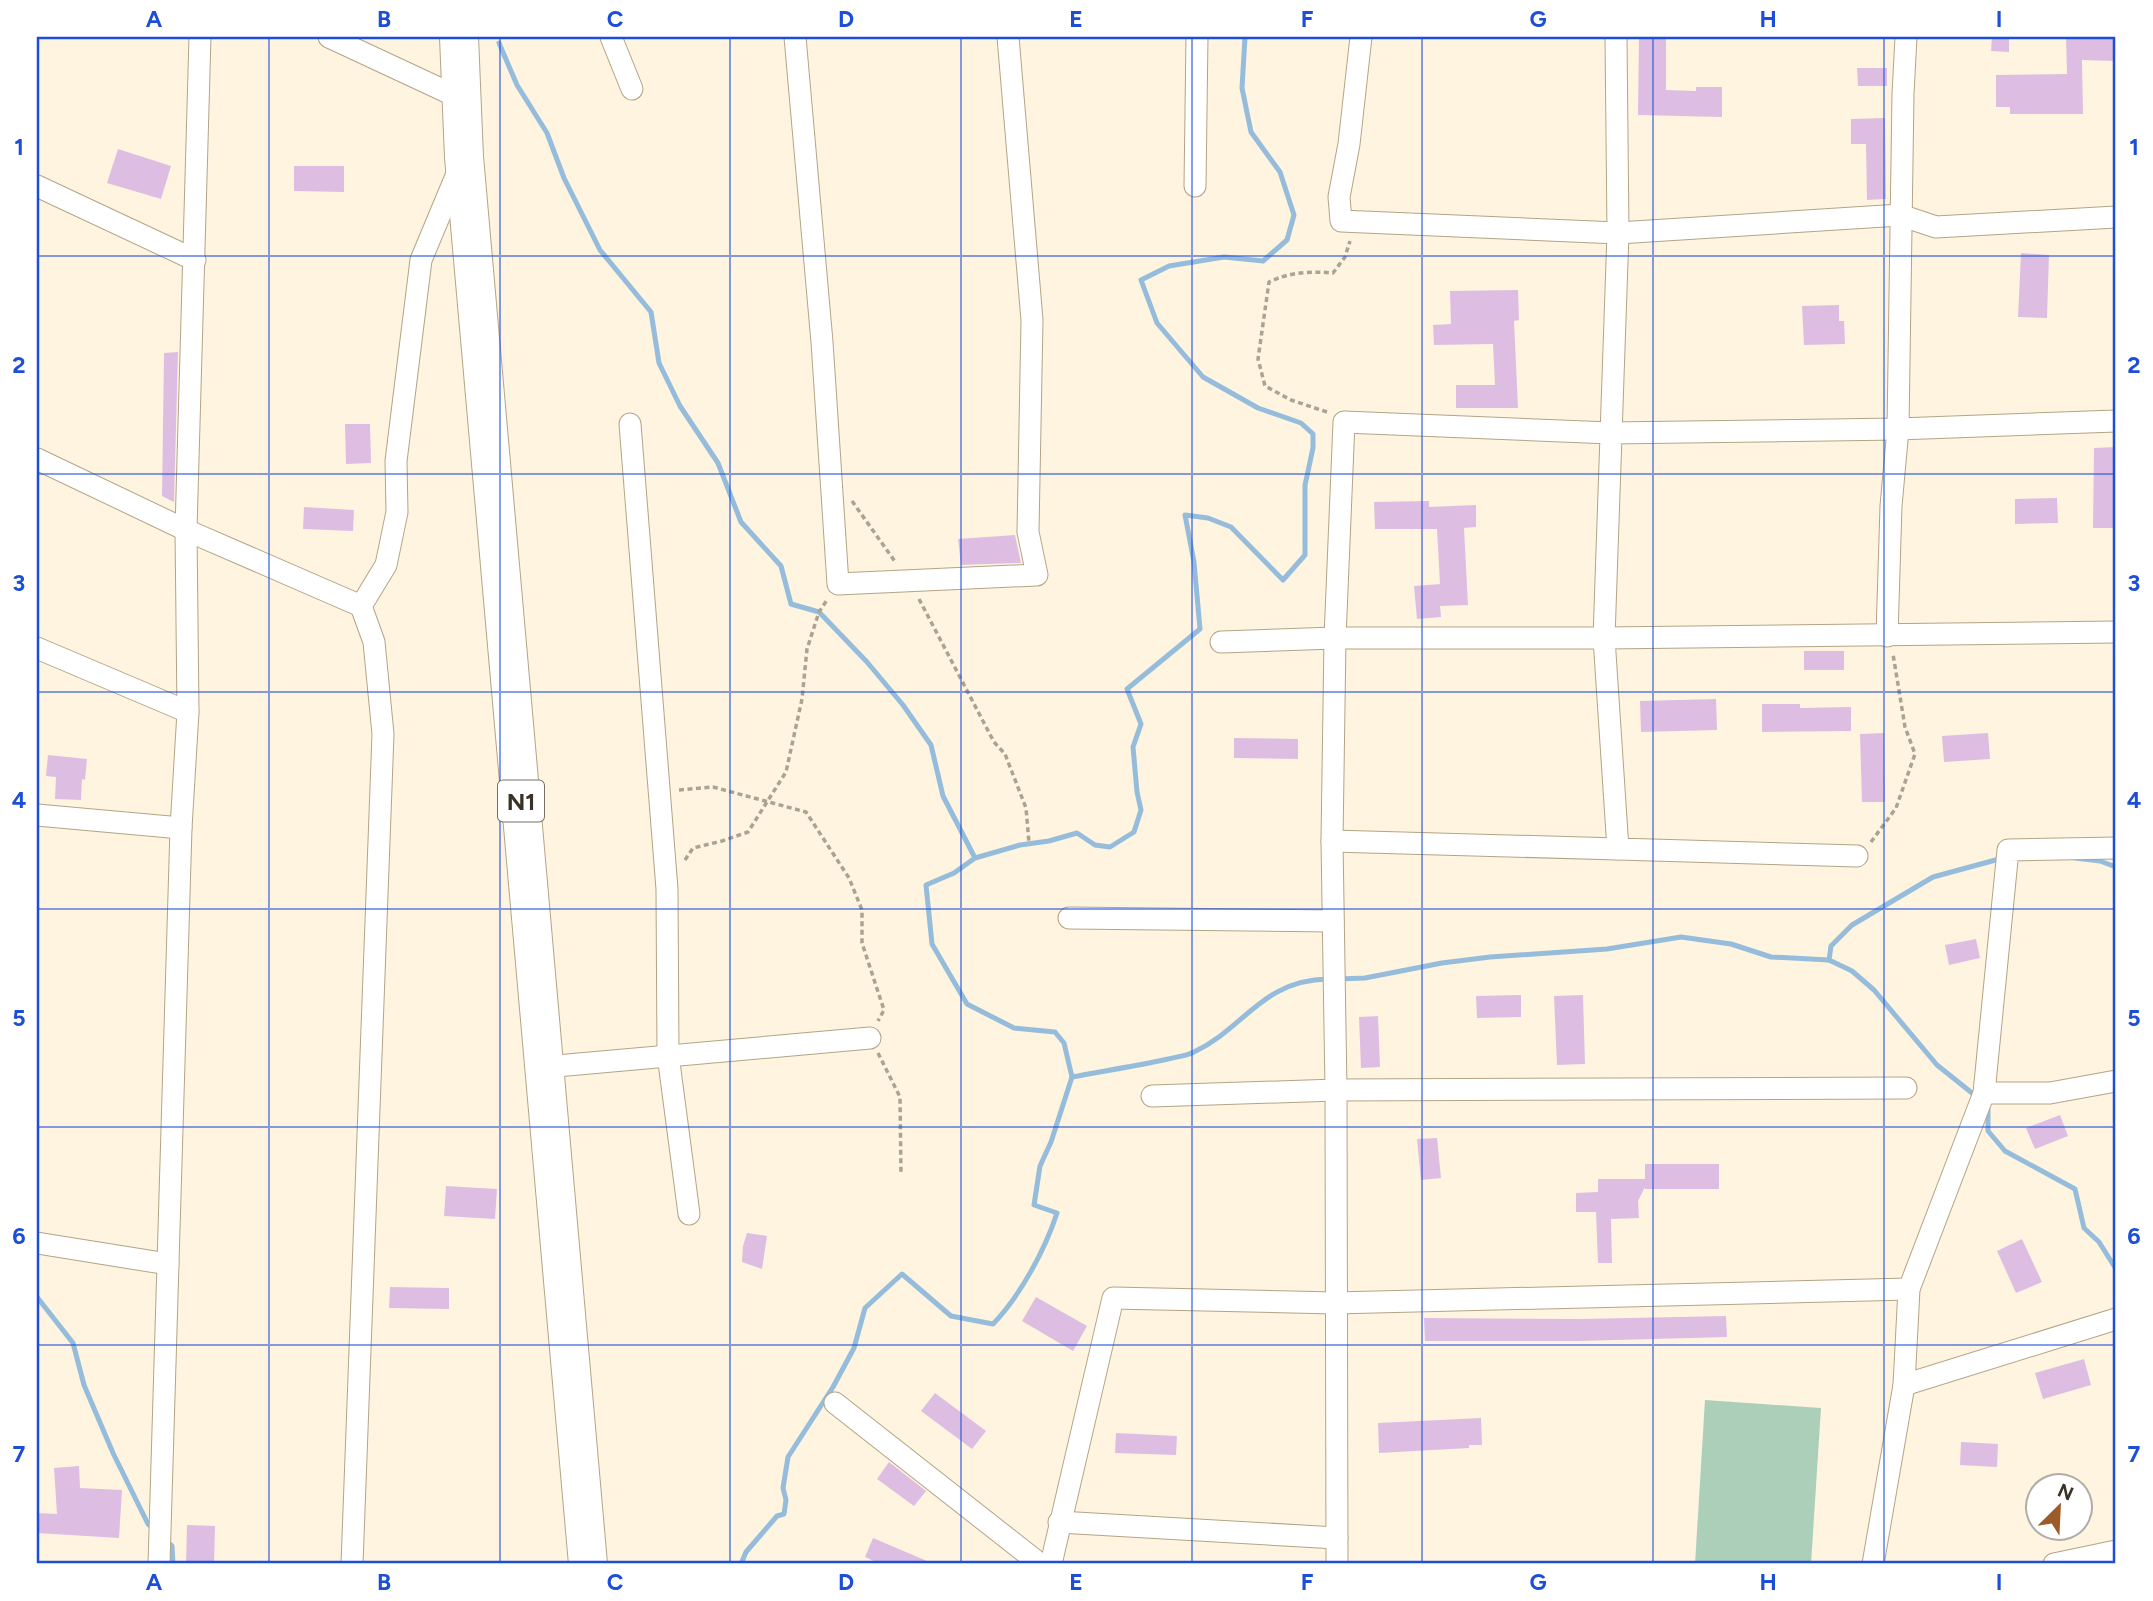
<svg xmlns="http://www.w3.org/2000/svg" width="2153" height="1601" viewBox="0 0 2153 1601" font-family="Figtree,sans-serif">
<style>
.pitch{fill:#accfb9}
.lines{fill:none;stroke-linecap:round;stroke-linejoin:round}
.stream{stroke:#96bcdb;stroke-width:5}
.building{fill:#ddbee2}
.street-casing{stroke:#b4a486;stroke-width:23}
.highway-casing{stroke:#b4a486;stroke-width:40}
.path{stroke:#aba392;stroke-width:3.5;stroke-dasharray:5 3.5;stroke-linecap:butt}
.street{stroke:#fff;stroke-width:21}
.highway{stroke:#fff;stroke-width:38}
.grid{fill:none;stroke:#1d4ed8;stroke-width:2;stroke-opacity:0.55}
.labels{text-anchor:middle;dominant-baseline:central;stroke-width:6;stroke-linejoin:round;paint-order:stroke}
.shield{fill:#fff;stroke:#747067;stroke-width:2}
.shield-label{font-size:24px;font-weight:bold;fill:#393326}
.neatline{fill:none;stroke:#1d4ed8;stroke-width:2.5}
.grid-label{font-size:23px;text-anchor:middle;font-weight:bold;fill:#1d4ed8}
</style>
<rect width="100%" height="100%" fill="#fef4e0"/>
<path class="pitch" d="M 1705,1400 L 1821,1408 L 1811,1564 L 1695,1564 Z"/>
<g class="lines">
<g class="stream">
<path d="M 499,43 L 517,85 L 547,133 L 564,178 L 600,250 L 651,312 L 659,363 L 680,406 L 718,463 L 741,522 L 781,566 L 791,604 L 819,612 L 867,662 L 903,705 L 931,745 L 943,796 L 975,858"/>
<path d="M 2075,858 L 2100,861 L 2116,867"/>
<path d="M 1829,960 L 1831,946 L 1852,925 L 1933,877 L 2003,858"/>
<path d="M 1338,979 L 1365,978 L 1442,963 L 1490,957 L 1607,949 L 1681,937 L 1731,944 L 1771,957 L 1829,960 L 1852,971 L 1874,990 L 1937,1065 L 1977,1097"/>
<path d="M 1072,1077 C 1104,1071 1136,1066 1168,1059 C 1176,1057 1186,1056 1194,1052 C 1245,1028 1262,980 1328,979"/>
<path d="M 1986,1107 L 1988,1109 L 1988,1131 L 2005,1151 L 2075,1189 L 2084,1228 L 2099,1242 L 2116,1269"/>
<path d="M 37,1297 L 73,1343 L 84,1385 L 113,1453 L 148,1524 L 153,1528"/>
<path d="M 165,1539 L 172,1546 L 173,1564"/>
<path d="M 741,1564 L 746,1552 L 777,1516 L 784,1514 L 786,1500 L 783,1488 L 788,1457 L 833,1387 L 854,1348 L 865,1308 L 902,1274 L 951,1316 L 993,1324 C 1020,1296 1045,1250 1057,1213 L 1034,1205 L 1040,1166 L 1051,1142 L 1072,1077 L 1064,1043 L 1055,1032 L 1014,1028 L 967,1004 L 932,944 L 926,885 L 954,873 L 975,858 L 1020,845 L 1049,841 L 1077,833 L 1095,845 L 1110,847 L 1134,832 L 1141,810 L 1137,792 L 1133,747 L 1141,724 L 1127,689 L 1200,629 L 1194,562 L 1185,515 L 1208,518 L 1231,527 L 1283,580 L 1305,555 L 1305,485 L 1313,448 L 1313,434 L 1301,423 L 1258,408 L 1203,377 L 1157,323 L 1141,280 L 1169,266 L 1224,257 L 1263,261 L 1287,240 L 1294,215 L 1280,172 L 1251,132 L 1242,88 L 1245,37"/>
</g>
</g>
<g class="building">
<path d="M 1666,37 L 1666,90 L 1696,91 L 1696,87 L 1722,87 L 1722,117 L 1638,115 L 1639,38 Z"/>
<path d="M 1992,37 L 2009,37 L 2009,52 L 1991,51 Z"/>
<path d="M 2066,37 L 2116,38 L 2116,61 L 2082,60 L 2083,114 L 2010,114 L 2010,107 L 1996,107 L 1996,75 L 2067,74 Z"/>
<path d="M 1857,68 L 1887,68 L 1887,86 L 1858,86 Z"/>
<path d="M 1885,118 L 1886,199 L 1867,200 L 1866,144 L 1851,144 L 1851,119 Z"/>
<path d="M 118,149 L 171,166 L 161,199 L 107,183 Z"/>
<path d="M 294,166 L 344,166 L 344,192 L 294,191 Z"/>
<path d="M 2021,253 L 2049,255 L 2047,318 L 2018,317 Z"/>
<path d="M 1518,290 L 1519,320 L 1514,321 L 1518,408 L 1456,408 L 1456,385 L 1495,385 L 1493,344 L 1434,345 L 1433,325 L 1451,324 L 1450,291 Z"/>
<path d="M 1839,305 L 1839,321 L 1844,321 L 1845,344 L 1804,345 L 1802,306 Z"/>
<path d="M 178,352 L 174,502 L 162,496 L 164,353 Z"/>
<path d="M 345,424 L 370,424 L 371,463 L 346,464 Z"/>
<path d="M 2116,447 L 2116,528 L 2093,528 L 2094,448 Z"/>
<path d="M 2057,498 L 2058,523 L 2015,524 L 2015,499 Z"/>
<path d="M 1429,501 L 1429,507 L 1476,505 L 1476,527 L 1464,528 L 1468,605 L 1440,606 L 1441,617 L 1417,619 L 1414,586 L 1440,584 L 1437,529 L 1375,529 L 1374,502 Z"/>
<path d="M 304,507 L 354,510 L 353,531 L 303,529 Z"/>
<path d="M 1015,535 L 1021,563 L 961,565 L 958,539 Z"/>
<rect x="1804" y="651" width="40" height="19"/>
<path d="M 1716,699 L 1717,730 L 1641,732 L 1640,701 Z"/>
<path d="M 1762,704 L 1800,704 L 1800,708 L 1851,707 L 1851,731 L 1762,732 Z"/>
<path d="M 1884,733 L 1885,802 L 1862,802 L 1860,734 Z"/>
<path d="M 1988,733 L 1990,759 L 1944,762 L 1942,736 Z"/>
<path d="M 1234,738 L 1298,739 L 1298,759 L 1234,758 Z"/>
<path d="M 48,755 L 87,759 L 85,780 L 82,779 L 81,800 L 55,799 L 56,777 L 46,776 Z"/>
<path d="M 1976,939 L 1980,958 L 1949,965 L 1945,945 Z"/>
<path d="M 1521,995 L 1521,1017 L 1477,1018 L 1476,996 Z"/>
<path d="M 1583,995 L 1585,1064 L 1557,1065 L 1554,996 Z"/>
<path d="M 1378,1016 L 1380,1067 L 1361,1068 L 1359,1017 Z"/>
<path d="M 2060,1115 L 2068,1136 L 2035,1149 L 2026,1128 Z"/>
<path d="M 1437,1138 L 1441,1178 L 1421,1180 L 1417,1139 Z"/>
<path d="M 1645,1164 L 1719,1164 L 1719,1189 L 1645,1189 L 1645,1187 L 1638,1201 L 1639,1218 L 1611,1219 L 1612,1263 L 1598,1263 L 1596,1212 L 1576,1212 L 1576,1193 L 1598,1192 L 1598,1179 L 1645,1179 Z"/>
<path d="M 446,1186 L 497,1189 L 495,1219 L 444,1216 Z"/>
<path d="M 747,1233 L 767,1236 L 762,1269 L 742,1262 L 743,1246 Z"/>
<path d="M 2022,1239 L 2042,1282 L 2016,1293 L 1997,1251 Z"/>
<path d="M 390,1287 L 449,1288 L 449,1309 L 389,1308 Z"/>
<path d="M 1036,1297 L 1087,1326 L 1073,1351 L 1022,1321 Z"/>
<path d="M 1726,1316 L 1727,1337 L 1578,1341 L 1425,1341 L 1424,1318 L 1581,1319 Z"/>
<path d="M 2084,1359 L 2091,1385 L 2043,1399 L 2035,1373 Z"/>
<path d="M 935,1393 L 986,1431 L 972,1449 L 921,1411 Z"/>
<path d="M 1481,1418 L 1482,1445 L 1469,1445 L 1469,1448 L 1379,1453 L 1378,1423 Z"/>
<path d="M 1116,1433 L 1177,1436 L 1176,1455 L 1115,1453 Z"/>
<path d="M 1961,1442 L 1998,1444 L 1997,1467 L 1960,1465 Z"/>
<path d="M 889,1462 L 926,1491 L 914,1506 L 877,1479 Z"/>
<path d="M 79,1466 L 80,1488 L 122,1490 L 119,1538 L 37,1533 L 37,1513 L 57,1514 L 54,1468 Z"/>
<path d="M 187,1525 L 215,1526 L 214,1564 L 186,1564 Z"/>
<path d="M 873,1538 L 934,1564 L 880,1564 L 865,1557 Z"/>
</g>
<g class="lines">
<g class="street-casing">
<g id="street">
<path d="M 329,37 L 462,99"/>
<path d="M 611,37 L 632,89"/>
<path d="M 795,37 L 822,342 L 838,584 L 1037,575 L 1028,532 L 1032,320 L 1008,37"/>
<path d="M 1361,37 L 1349,144 L 1339,197 L 1341,221 L 1618,233 L 1900,215 L 1936,227 L 2116,217"/>
<path d="M 1616,37 L 1618,233 L 1604,638 L 1335,638 L 1344,422 L 1610,433 L 1898,429 L 2116,421"/>
<path d="M 37,186 L 195,260"/>
<path d="M 1195,186 L 1197,37"/>
<path d="M 630,424 L 667,889 L 668,1055 L 689,1214"/>
<path d="M 37,459 L 186,530 L 361,606"/>
<path d="M 1887,636 L 1891,506 L 1898,429 L 1903,94 L 1906,37"/>
<path d="M 1221,642 L 1335,638 L 1332,841 L 1336,1090 L 1337,1564"/>
<path d="M 37,648 L 188,712"/>
<path d="M 37,815 L 181,828"/>
<path d="M 1332,841 L 1618,849"/>
<path d="M 1857,856 L 1618,849 L 1604,638 L 2116,632"/>
<path d="M 1069,918 L 1333,921"/>
<path d="M 545,1067 L 870,1038"/>
<path d="M 1984,1093 L 2050,1093 L 2116,1081"/>
<path d="M 1152,1096 L 1336,1090 L 1906,1088"/>
<path d="M 37,1243 L 168,1264"/>
<path d="M 1904,1385 L 2116,1319"/>
<path d="M 835,1403 L 1040,1564"/>
<path d="M 1059,1522 L 1337,1538"/>
<path d="M 159,1564 L 181,828 L 188,712 L 186,530 L 200,37"/>
<path d="M 352,1564 L 383,734 L 374,642 L 361,606 L 386,565 L 397,512 L 396,461 L 421,260 L 459,169"/>
<path d="M 1051,1564 L 1113,1298 L 1335,1303 L 1909,1289"/>
<path d="M 1873,1564 L 1904,1385 L 1909,1289 L 1984,1093 L 2008,850 L 2116,848"/>
<path d="M 2054,1564 L 2116,1551"/>
</g>
</g>
<g class="highway-casing">
<path id="highway" d="M 459,37 L 464,157 L 588,1564"/>
</g>
<g class="path">
<path d="M 1327,412 L 1291,400 L 1265,386 L 1258,359 L 1269,282 C 1290,272 1310,271 1333,273 L 1345,257 L 1350,241"/>
<path d="M 852,501 L 896,563"/>
<path d="M 919,599 L 994,742 L 1005,754 L 1026,808 L 1029,843"/>
<path d="M 679,790 L 713,787 L 806,812 L 849,878 L 862,910 L 862,943 L 884,1010 L 878,1021"/>
<path d="M 1871,842 L 1896,808 L 1915,754 L 1905,727 L 1893,654"/>
<path d="M 685,860 L 693,848 L 722,841 L 748,832 L 786,772 L 802,699 L 807,649 L 819,612 L 827,600"/>
<path d="M 878,1053 L 900,1097 L 901,1175"/>
</g>
<use href="#street" class="street"/>
<use href="#highway" class="highway"/>
</g>
<path class="grid" d="M 269,37 L 269,1564M 500,37 L 500,1564M 730,37 L 730,1564M 961,37 L 961,1564M 1192,37 L 1192,1564M 1422,37 L 1422,1564M 1653,37 L 1653,1564M 1884,37 L 1884,1564M 37,256 L 2116,256M 37,474 L 2116,474M 37,692 L 2116,692M 37,909 L 2116,909M 37,1127 L 2116,1127M 37,1345 L 2116,1345"/>
<g class="labels">
<rect class="shield" x="498" y="780.5" width="46" height="41" rx="5"/>
<g class="shield-label">
<text x="521" y="801">N1</text>
</g>
</g>
<rect width="2153" height="1601" fill="none" stroke="#ffffff" stroke-width="77"/>
<g transform="translate(2059 1507) rotate(24)"><circle r="33" fill="#ffffff" stroke="#b0ada8" stroke-width="2"/>
<path d="M0-5L12 26L0 18L-12 26Z" fill="#9d5b28"/>
<text y="-10" font-size="19" font-weight="bold" text-anchor="middle" fill="#393326">N</text>
</g>
<rect x="38" y="38" width="2076" height="1524" class="neatline"/>
<g class="grid-label">
<text x="154" y="27">A</text>
<text x="384" y="27">B</text>
<text x="615" y="27">C</text>
<text x="846" y="27">D</text>
<text x="1076" y="27">E</text>
<text x="1307" y="27">F</text>
<text x="1538" y="27">G</text>
<text x="1768" y="27">H</text>
<text x="1999" y="27">I</text>
<text x="19" y="155">1</text>
<text x="2134" y="155">1</text>
<text x="19" y="373">2</text>
<text x="2134" y="373">2</text>
<text x="19" y="591">3</text>
<text x="2134" y="591">3</text>
<text x="19" y="808">4</text>
<text x="2134" y="808">4</text>
<text x="19" y="1026">5</text>
<text x="2134" y="1026">5</text>
<text x="19" y="1244">6</text>
<text x="2134" y="1244">6</text>
<text x="19" y="1462">7</text>
<text x="2134" y="1462">7</text>
<text x="154" y="1590">A</text>
<text x="384" y="1590">B</text>
<text x="615" y="1590">C</text>
<text x="846" y="1590">D</text>
<text x="1076" y="1590">E</text>
<text x="1307" y="1590">F</text>
<text x="1538" y="1590">G</text>
<text x="1768" y="1590">H</text>
<text x="1999" y="1590">I</text>
</g>
</svg>
